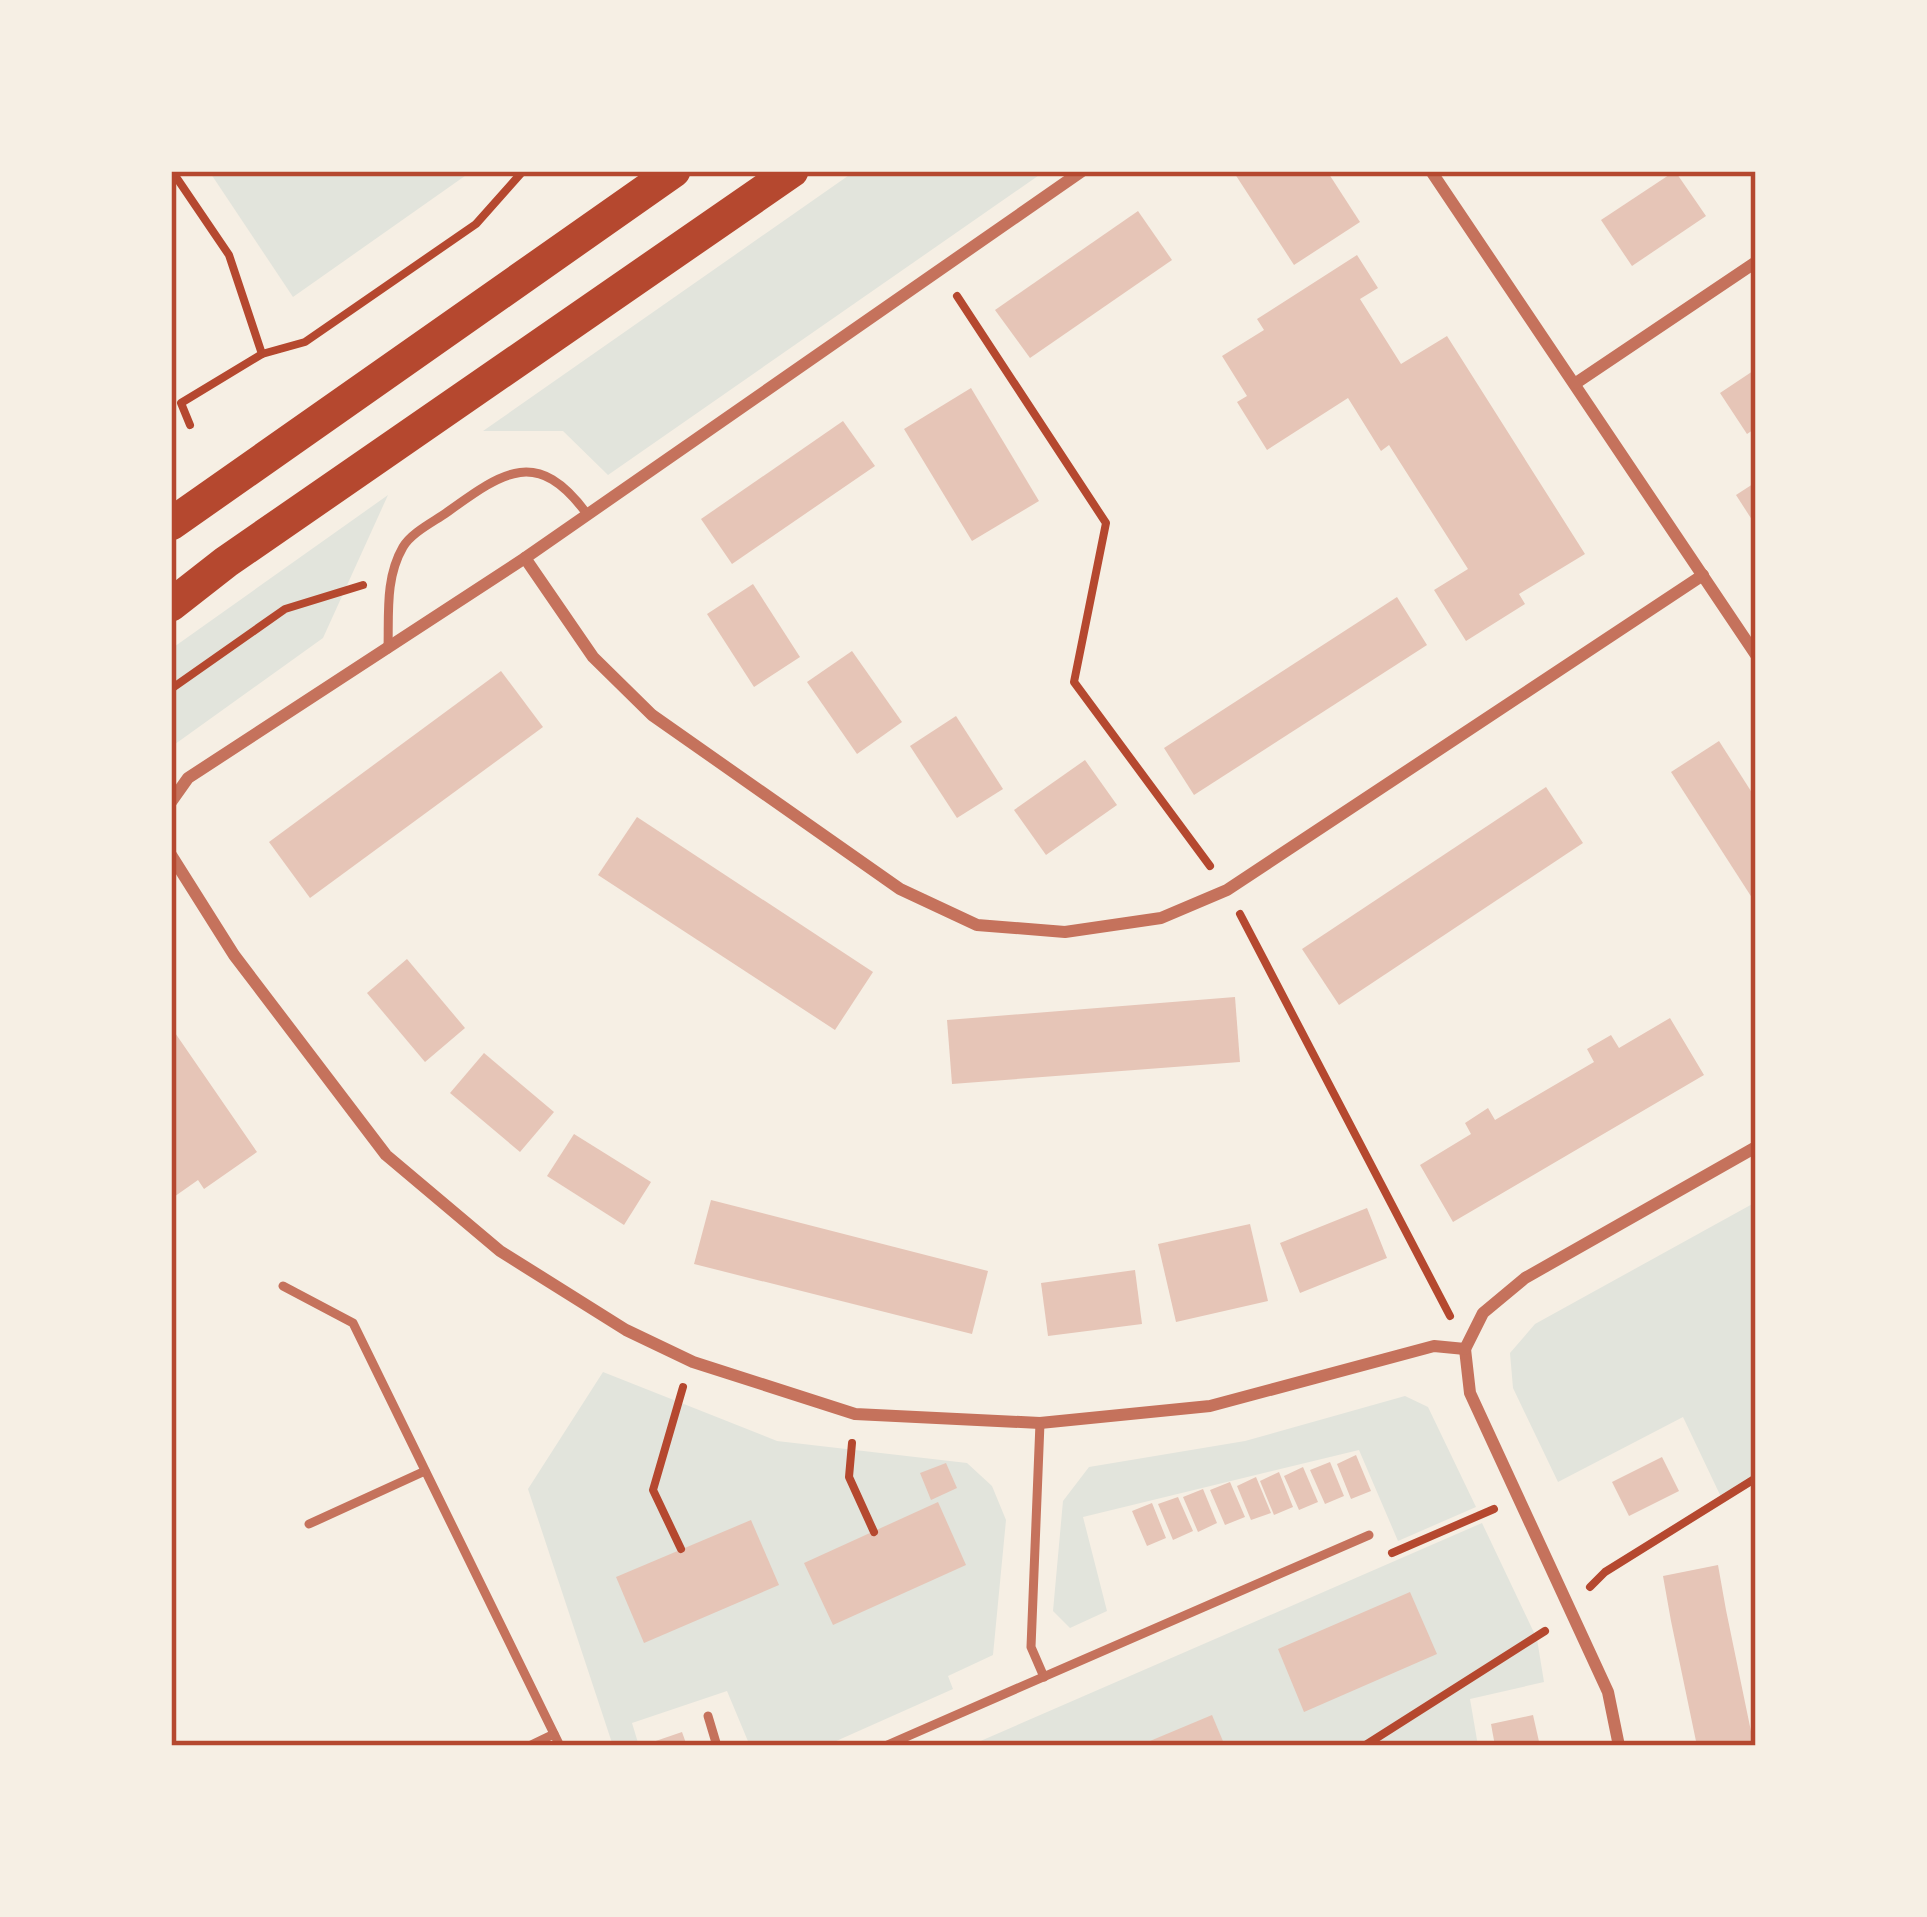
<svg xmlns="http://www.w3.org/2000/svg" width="1927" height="1917" viewBox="0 0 1927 1917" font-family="'Asap Condensed',sans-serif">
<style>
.green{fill:#e2e4dc}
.building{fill:#e6c5b7}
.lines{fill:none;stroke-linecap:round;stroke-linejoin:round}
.path{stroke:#b5482f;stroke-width:8}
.service{stroke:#c5725c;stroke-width:9}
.minor{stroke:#c5725c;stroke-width:12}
.trunk{stroke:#b5482f;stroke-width:33}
.neatline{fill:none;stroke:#b5482f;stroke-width:4.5}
</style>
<rect width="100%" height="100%" fill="#f6efe4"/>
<g class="green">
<path d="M 209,171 L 472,171 L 293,297 Z"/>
<path d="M 855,171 L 1045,171 L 608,475 L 563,431 L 483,431 Z"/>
<path d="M 388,495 L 323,638 L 171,747 L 171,649 Z"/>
<path d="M 1756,1202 L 1756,1478 L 1722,1499 L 1683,1417 L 1558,1482 L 1513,1388 L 1510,1353 L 1535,1324 Z"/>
<path d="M 603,1372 L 777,1441 L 967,1463 L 992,1486 L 1006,1520 L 993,1655 L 948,1676 L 953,1689 L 825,1746 L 750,1746 L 727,1691 L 632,1723 L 639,1746 L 613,1746 L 528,1489 Z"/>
<path d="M 1405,1396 L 1428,1407 L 1476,1507 L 1398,1541 L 1359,1450 L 1083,1517 L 1107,1611 L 1070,1628 L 1053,1611 L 1063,1501 L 1089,1467 L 1245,1441 Z"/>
<path d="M 1482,1523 L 1537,1639 L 1544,1682 L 1470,1699 L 1478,1746 L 969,1746 Z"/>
</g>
<g class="building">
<path d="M 1233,171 L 1327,171 L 1360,222 L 1294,265 Z"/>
<path d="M 1675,171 L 1706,216 L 1632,266 L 1601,220 Z"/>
<path d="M 1138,211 L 1172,260 L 1030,358 L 995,310 Z"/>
<path d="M 1357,255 L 1378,288 L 1360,299 L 1401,364 L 1447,336 L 1585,554 L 1519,594 L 1525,604 L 1466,641 L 1434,590 L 1468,569 L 1389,445 L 1381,451 L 1348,398 L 1267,450 L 1237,402 L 1247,396 L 1222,356 L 1264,330 L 1257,319 Z"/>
<path d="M 1756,369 L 1756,428 L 1747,434 L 1720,393 Z"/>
<path d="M 971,388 L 1039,501 L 972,541 L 904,429 Z"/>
<path d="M 843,421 L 875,466 L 732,564 L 701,519 Z"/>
<path d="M 1756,482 L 1756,526 L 1736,495 Z"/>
<path d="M 753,584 L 800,657 L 754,687 L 707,614 Z"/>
<path d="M 1397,597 L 1427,645 L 1194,795 L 1164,748 Z"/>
<path d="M 852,651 L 902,722 L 857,754 L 807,682 Z"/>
<path d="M 501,671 L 543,727 L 310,898 L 269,842 Z"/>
<path d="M 956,716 L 1003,789 L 957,818 L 910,746 Z"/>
<path d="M 1719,741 L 1756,799 L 1756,904 L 1671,772 Z"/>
<path d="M 1085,760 L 1117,805 L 1046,855 L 1014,810 Z"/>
<path d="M 1546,787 L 1583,843 L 1339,1005 L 1302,949 Z"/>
<path d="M 637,817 L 873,972 L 835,1030 L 598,875 Z"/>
<path d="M 407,959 L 465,1028 L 425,1062 L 367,993 Z"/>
<path d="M 1235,997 L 1240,1062 L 952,1084 L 947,1020 Z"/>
<path d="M 1670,1018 L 1704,1075 L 1453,1222 L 1420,1165 L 1471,1134 L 1465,1123 L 1488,1108 L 1495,1120 L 1594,1062 L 1587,1049 L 1611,1035 L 1619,1048 Z"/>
<path d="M 171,1027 L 257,1152 L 204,1189 L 198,1180 L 171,1199 Z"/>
<path d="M 484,1053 L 554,1112 L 520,1152 L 450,1093 Z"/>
<path d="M 574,1134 L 651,1182 L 624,1225 L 547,1176 Z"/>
<path d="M 711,1200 L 988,1271 L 972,1334 L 694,1264 Z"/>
<path d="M 1367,1208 L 1387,1258 L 1300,1293 L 1280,1243 Z"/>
<path d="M 1250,1224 L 1268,1301 L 1176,1322 L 1158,1244 Z"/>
<path d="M 1135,1270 L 1142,1324 L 1048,1336 L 1041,1283 Z"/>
<path d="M 1356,1455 L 1371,1491 L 1351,1499 L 1337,1464 Z"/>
<path d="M 1662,1457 L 1679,1491 L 1629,1516 L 1612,1482 Z"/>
<path d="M 1330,1462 L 1344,1496 L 1325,1504 L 1310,1470 Z"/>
<path d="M 946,1463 L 957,1488 L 931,1500 L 920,1473 Z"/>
<path d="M 1303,1467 L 1318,1502 L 1299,1510 L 1284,1476 Z"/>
<path d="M 1279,1472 L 1293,1507 L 1274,1515 L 1260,1481 Z"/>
<path d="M 1256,1477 L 1271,1513 L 1251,1520 L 1237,1486 Z"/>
<path d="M 1230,1482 L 1245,1517 L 1225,1525 L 1210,1490 Z"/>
<path d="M 1203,1489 L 1217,1523 L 1198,1532 L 1183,1497 Z"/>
<path d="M 1178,1497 L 1193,1531 L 1173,1540 L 1158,1504 Z"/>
<path d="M 938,1502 L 966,1565 L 833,1625 L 804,1563 Z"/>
<path d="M 1152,1503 L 1166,1538 L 1147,1546 L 1132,1511 Z"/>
<path d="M 751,1520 L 779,1585 L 644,1643 L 616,1577 Z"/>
<path d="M 1718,1565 L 1726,1610 L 1754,1746 L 1697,1746 L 1671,1621 L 1663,1576 Z"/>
<path d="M 1410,1592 L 1437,1654 L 1304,1712 L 1278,1649 Z"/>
<path d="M 1212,1715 L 1225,1746 L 1138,1746 Z"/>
<path d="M 1533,1715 L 1540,1746 L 1495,1746 L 1491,1724 Z"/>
<path d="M 682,1732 L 687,1746 L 644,1746 L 644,1745 Z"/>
</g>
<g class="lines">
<g class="path">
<path d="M 172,171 L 229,255 L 262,354 L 181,403 L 190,425"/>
<path d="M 957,296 L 1106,523 L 1074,682 L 1210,866"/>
<path d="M 262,354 L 305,342 L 476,224 L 523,171"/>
<path d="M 171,689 L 285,609 L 363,585"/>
<path d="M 1240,914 L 1450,1316"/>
<path d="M 852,1443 L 849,1477 L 874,1532"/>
<path d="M 681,1549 L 653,1490 L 683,1387"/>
<path d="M 1392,1553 L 1494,1509"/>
<path d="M 1590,1587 L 1605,1572 L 1756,1478"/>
<path d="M 1364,1746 L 1545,1631"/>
</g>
<g class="service">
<path d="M 388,649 C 389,614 385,578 403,547 C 411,533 433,522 446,513 C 503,472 537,446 587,514"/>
<path d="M 283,1286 L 353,1323 L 560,1746"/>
<path d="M 1040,1423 L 1031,1647 L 1044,1677"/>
<path d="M 309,1524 L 425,1471"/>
<path d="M 708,1716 L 717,1746"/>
<path d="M 529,1746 L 554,1734"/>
<path d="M 885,1746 L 1369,1535"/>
</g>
<g class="minor">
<path d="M 1431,171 L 1756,655"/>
<path d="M 1576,383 L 1756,262"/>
<path d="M 525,558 L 593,657 L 652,715 L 900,889 L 977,925 L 1065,932 L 1161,918 L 1227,890 L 1703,575"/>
<path d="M 171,802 L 188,778 L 525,558 L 1082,171"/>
<path d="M 171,855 L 234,955 L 386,1155 L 500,1251 L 626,1330 L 693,1362 L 855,1414 L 1040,1423 L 1210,1406 L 1434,1346 L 1465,1349"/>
<path d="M 1465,1349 L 1470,1393 L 1608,1692 L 1619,1746"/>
<path d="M 1465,1349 L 1483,1313 L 1525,1278 L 1756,1147"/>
</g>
<g class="trunk">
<path d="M 171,524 L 674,171"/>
<path d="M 171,605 L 226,562 L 792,171"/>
</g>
</g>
<rect width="1927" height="1917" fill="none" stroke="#f6efe4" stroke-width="348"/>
<rect x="174" y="174" width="1579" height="1569" class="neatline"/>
</svg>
